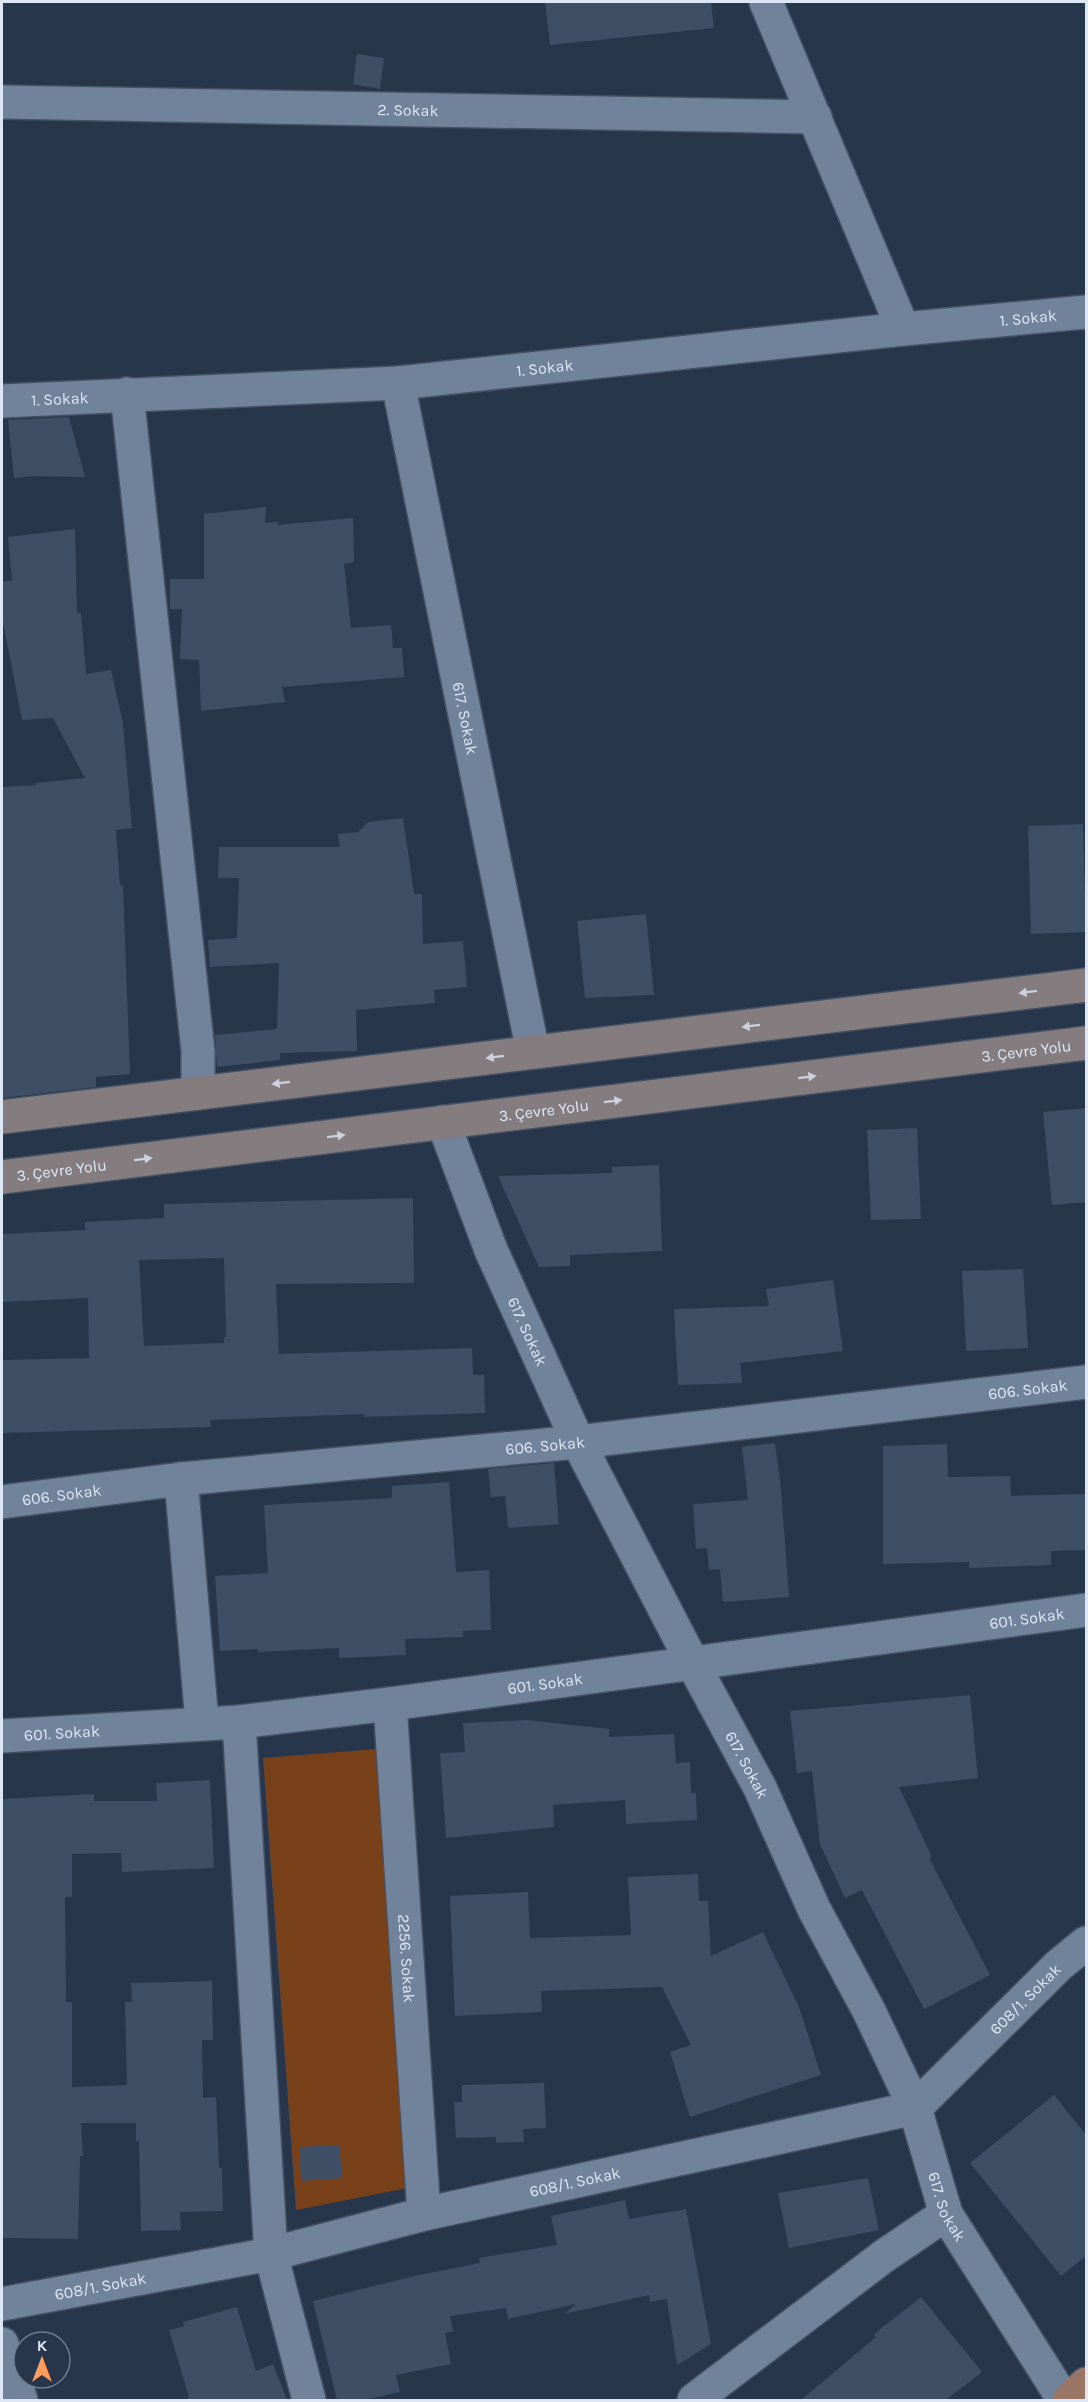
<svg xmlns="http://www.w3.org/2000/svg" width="1088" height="2402" viewBox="0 0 1088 2402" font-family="Karla,sans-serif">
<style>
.green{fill:#79411a}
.building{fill:#3e4e65;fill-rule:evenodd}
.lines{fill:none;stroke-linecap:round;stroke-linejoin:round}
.minor-casing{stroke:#445164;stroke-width:36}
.secondary-casing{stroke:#445164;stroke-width:36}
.primary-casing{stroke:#445164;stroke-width:36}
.minor{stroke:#71829b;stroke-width:33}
.secondary{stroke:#857c80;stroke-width:33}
.primary{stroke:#997565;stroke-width:33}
.oneway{fill:#cbd1dd}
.labels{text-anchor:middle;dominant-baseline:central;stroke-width:4.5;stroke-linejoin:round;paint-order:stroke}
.street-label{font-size:16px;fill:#dce6f4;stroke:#27364b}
</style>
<rect width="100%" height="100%" fill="#27364b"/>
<path class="green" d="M 377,1749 L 412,2187 L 296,2210 L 263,1758 Z"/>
<g class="building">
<path d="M 545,2 L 711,2 L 714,28 L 550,45 Z"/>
<path d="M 357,54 L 384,58 L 380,89 L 353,84 Z"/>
<path d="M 69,417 L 85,477 L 36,476 L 14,478 L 8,420 Z"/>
<path d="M 266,507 L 265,523 L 278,522 L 277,525 L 353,518 L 354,562 L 344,564 L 351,628 L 391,625 L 393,648 L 402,648 L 404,677 L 282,687 L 285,702 L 201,711 L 199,660 L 180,659 L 182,609 L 170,609 L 170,579 L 204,579 L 204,514 Z"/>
<path d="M 75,529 L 77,613 L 81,613 L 86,674 L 111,670 L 123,723 L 132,828 L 116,830 L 120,886 L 123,885 L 130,1074 L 96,1077 L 96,1087 L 2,1098 L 2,787 L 36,785 L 36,783 L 85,778 L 53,718 L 22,720 L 2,617 L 2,582 L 12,580 L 8,537 Z"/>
<path d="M 403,818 L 414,894 L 422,894 L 423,944 L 463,941 L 467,987 L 434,990 L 435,1003 L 356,1010 L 357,1051 L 280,1053 L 280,1060 L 217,1067 L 215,1035 L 277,1029 L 279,963 L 210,967 L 208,940 L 237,938 L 239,878 L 218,878 L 219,847 L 340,847 L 338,834 L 358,832 L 368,822 Z"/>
<path d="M 1083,824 L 1086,932 L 1031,934 L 1028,826 Z"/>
<path d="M 646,914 L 654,995 L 585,998 L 577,921 Z"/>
<path d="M 1086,1108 L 1086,1202 L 1052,1205 L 1043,1112 Z"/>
<path d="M 917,1128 L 921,1219 L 871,1220 L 867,1130 Z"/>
<path d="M 659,1165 L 662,1251 L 570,1255 L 570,1266 L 539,1267 L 498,1176 L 612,1173 L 612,1167 Z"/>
<path d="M 413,1198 L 414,1283 L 276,1284 L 279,1354 L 472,1348 L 473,1375 L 484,1375 L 485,1413 L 364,1417 L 364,1414 L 285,1417 L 210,1420 L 211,1427 L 2,1433 L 2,1360 L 89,1358 L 88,1298 L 2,1302 L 2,1234 L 85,1230 L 85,1222 L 164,1218 L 164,1204 ZM 224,1258 L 226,1337 L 224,1337 L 224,1343 L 144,1346 L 139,1260 Z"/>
<path d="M 1023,1269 L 1028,1348 L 966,1351 L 962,1271 Z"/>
<path d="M 833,1280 L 843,1351 L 740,1363 L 742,1383 L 678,1385 L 674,1309 L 769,1306 L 766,1289 Z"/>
<path d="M 775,1443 L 781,1489 L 789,1597 L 723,1602 L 720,1569 L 709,1570 L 707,1548 L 696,1549 L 693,1504 L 748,1500 L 742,1447 Z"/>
<path d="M 947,1444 L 948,1477 L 1010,1476 L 1011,1496 L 1086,1494 L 1086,1550 L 1051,1551 L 1051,1565 L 969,1568 L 969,1562 L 883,1564 L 883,1446 Z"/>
<path d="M 554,1463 L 559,1524 L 508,1528 L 505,1496 L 491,1497 L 488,1469 Z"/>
<path d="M 449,1482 L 456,1572 L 489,1570 L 491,1630 L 463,1631 L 463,1637 L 405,1639 L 406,1655 L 339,1658 L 339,1648 L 258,1652 L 258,1649 L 220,1651 L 215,1576 L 268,1573 L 264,1505 L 392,1498 L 392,1486 Z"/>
<path d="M 970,1695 L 978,1778 L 899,1787 L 932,1857 L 929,1858 L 990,1975 L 924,2009 L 862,1890 L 845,1898 L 820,1844 L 812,1771 L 797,1773 L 790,1711 Z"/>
<path d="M 527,1720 L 609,1729 L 609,1737 L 674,1734 L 676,1763 L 690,1762 L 691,1793 L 696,1793 L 697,1820 L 626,1824 L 625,1800 L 553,1805 L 554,1827 L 446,1838 L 440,1753 L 465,1752 L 463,1723 Z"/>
<path d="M 210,1780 L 214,1868 L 122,1872 L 121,1853 L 72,1854 L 72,1897 L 65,1897 L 66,2002 L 72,2002 L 72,2087 L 127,2085 L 125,2002 L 132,2002 L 131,1983 L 212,1981 L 213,2040 L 202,2040 L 203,2098 L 216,2097 L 219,2168 L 222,2168 L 223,2211 L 180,2212 L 181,2230 L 141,2231 L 139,2141 L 136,2141 L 136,2123 L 81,2123 L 83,2156 L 80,2156 L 78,2239 L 2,2238 L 2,1799 L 94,1794 L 94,1801 L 157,1801 L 156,1783 Z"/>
<path d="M 698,1874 L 699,1901 L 708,1901 L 711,1956 L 763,1932 L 799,2007 L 821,2075 L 690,2117 L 670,2052 L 691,2045 L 662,1987 L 541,1991 L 542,2012 L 455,2016 L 450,1896 L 528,1892 L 530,1938 L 631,1935 L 628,1877 Z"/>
<path d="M 544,2083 L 546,2128 L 523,2129 L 524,2142 L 496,2143 L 496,2137 L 456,2138 L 454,2102 L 462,2102 L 462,2085 Z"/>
<path d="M 1054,2095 L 1086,2135 L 1086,2256 L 1061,2276 L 970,2163 Z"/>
<path d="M 339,2145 L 342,2178 L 301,2181 L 299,2147 Z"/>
<path d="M 868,2178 L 879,2230 L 789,2248 L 778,2193 Z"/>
<path d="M 625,2200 L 629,2219 L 686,2209 L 711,2344 L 677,2365 L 667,2299 L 650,2302 L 649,2295 L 564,2314 L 576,2304 L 508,2319 L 506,2308 L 450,2316 L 453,2331 L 445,2333 L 451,2364 L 396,2375 L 400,2392 L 364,2400 L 337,2400 L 313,2301 L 419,2275 L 480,2263 L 479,2258 L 557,2245 L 551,2216 Z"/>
<path d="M 921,2297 L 982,2372 L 946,2400 L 801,2400 L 876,2337 L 874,2334 Z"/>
<path d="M 237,2307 L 256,2371 L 273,2364 L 287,2400 L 186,2400 L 189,2397 L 169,2330 L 184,2326 L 183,2322 Z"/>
</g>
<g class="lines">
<g class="minor-casing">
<g id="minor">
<path d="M 766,2 L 903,329"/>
<path id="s1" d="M 2,102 L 815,117"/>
<path id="s2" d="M 398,383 L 533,1052"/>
<path d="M 127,394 L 198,1051 L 198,1093"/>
<path id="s3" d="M 2,401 L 398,383 L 903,329 L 1086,312"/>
<path id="s4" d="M 443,1122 L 491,1250 L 578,1442 L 692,1662 L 760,1788 L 814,1909 L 869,2011 L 915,2108 L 946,2214 L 1064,2400"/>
<path d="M 181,1479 L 202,1722"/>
<path id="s5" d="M 2,1502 L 181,1479 L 578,1442 L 1086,1382"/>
<path id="s6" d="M 390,1704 L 424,2214"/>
<path d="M 239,1722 L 271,2254 L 309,2400"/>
<path id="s7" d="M 2,1736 L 239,1722 L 390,1704 L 1086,1610"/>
<path id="s8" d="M 2,2304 L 271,2254 L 424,2214 L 915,2108 L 1059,1965 L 1086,1943"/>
<path d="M 2,2344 L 21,2400"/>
<path d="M 694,2400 L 884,2256 L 946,2214"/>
</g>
</g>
<g class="secondary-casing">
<g id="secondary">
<path d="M 2,1117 L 1086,985"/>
<path id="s9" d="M 2,1177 L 1086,1043"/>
</g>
</g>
<g class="primary-casing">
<path id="primary" d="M 1069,2400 L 1086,2384"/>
</g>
<use href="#minor" class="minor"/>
<use href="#secondary" class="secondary"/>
<use href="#primary" class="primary"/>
</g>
<defs><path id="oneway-solid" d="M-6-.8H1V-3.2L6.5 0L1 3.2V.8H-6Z" transform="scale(1.5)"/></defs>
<g class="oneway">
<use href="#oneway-solid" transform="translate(1028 992) rotate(173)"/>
<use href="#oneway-solid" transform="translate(751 1026) rotate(173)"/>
<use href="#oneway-solid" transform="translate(495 1057) rotate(173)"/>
<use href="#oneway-solid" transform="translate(807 1077) rotate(-7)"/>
<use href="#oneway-solid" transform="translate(281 1083) rotate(173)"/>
<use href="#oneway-solid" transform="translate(613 1101) rotate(-7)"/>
<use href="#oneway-solid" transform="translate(336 1136) rotate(-7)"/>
<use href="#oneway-solid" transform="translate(143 1159) rotate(-7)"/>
</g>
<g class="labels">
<g class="street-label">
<text stroke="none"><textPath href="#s1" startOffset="406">2. Sokak</textPath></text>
<text stroke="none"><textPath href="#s3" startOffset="1030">1. Sokak</textPath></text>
<text stroke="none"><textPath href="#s3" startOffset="544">1. Sokak</textPath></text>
<text stroke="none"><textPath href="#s3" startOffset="58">1. Sokak</textPath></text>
<text stroke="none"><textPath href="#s2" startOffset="342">617. Sokak</textPath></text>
<text stroke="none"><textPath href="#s9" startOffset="1032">3. Çevre Yolu</textPath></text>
<text stroke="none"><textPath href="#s9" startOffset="546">3. Çevre Yolu</textPath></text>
<text stroke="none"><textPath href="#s9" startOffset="60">3. Çevre Yolu</textPath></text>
<text stroke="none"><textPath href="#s4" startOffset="226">617. Sokak</textPath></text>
<text stroke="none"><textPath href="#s5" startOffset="1032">606. Sokak</textPath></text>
<text stroke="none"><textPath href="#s5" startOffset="546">606. Sokak</textPath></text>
<text stroke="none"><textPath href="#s5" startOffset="60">606. Sokak</textPath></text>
<text stroke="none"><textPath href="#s7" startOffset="1032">601. Sokak</textPath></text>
<text stroke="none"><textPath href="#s7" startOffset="546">601. Sokak</textPath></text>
<text stroke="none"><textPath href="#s7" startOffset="60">601. Sokak</textPath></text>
<text stroke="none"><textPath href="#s4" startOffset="712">617. Sokak</textPath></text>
<text stroke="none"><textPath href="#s6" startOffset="255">2256. Sokak</textPath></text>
<text stroke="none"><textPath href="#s8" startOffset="1089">608/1. Sokak</textPath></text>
<text stroke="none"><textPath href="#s8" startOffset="586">608/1. Sokak</textPath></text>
<text stroke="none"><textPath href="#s4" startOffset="1198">617. Sokak</textPath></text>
<text stroke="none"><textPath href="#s8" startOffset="100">608/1. Sokak</textPath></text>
</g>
</g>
<rect width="1088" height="2402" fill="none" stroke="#dce6f4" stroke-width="6"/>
<g transform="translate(42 2360)"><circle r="28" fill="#27364b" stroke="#6f7c8f" stroke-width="1.5"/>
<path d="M0-4.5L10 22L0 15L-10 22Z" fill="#ff9b5b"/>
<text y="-9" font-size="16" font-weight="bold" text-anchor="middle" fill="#dce6f4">K</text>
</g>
</svg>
